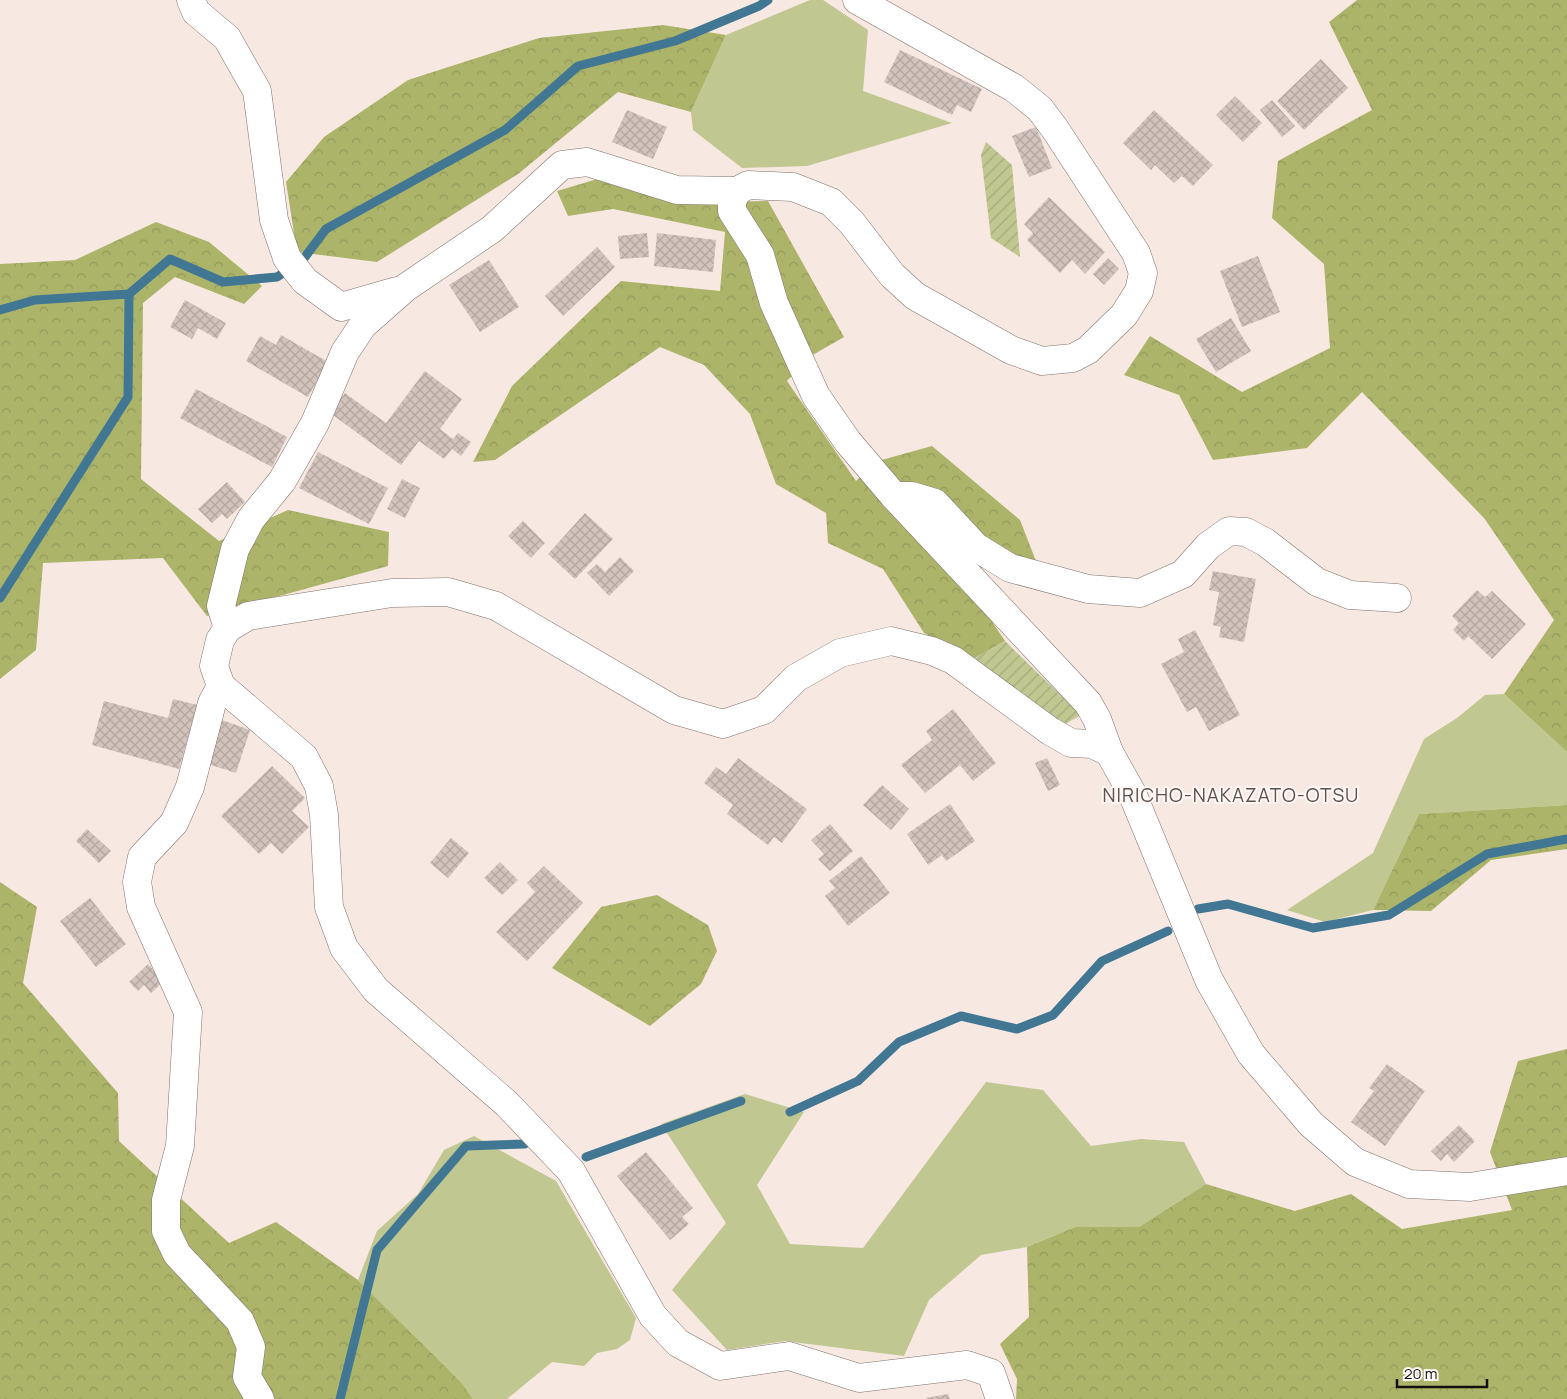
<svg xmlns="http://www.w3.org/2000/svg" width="1567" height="1399" viewBox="0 0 1567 1399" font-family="Manrope,sans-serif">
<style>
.grass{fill:#c0c790}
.forest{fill:url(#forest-crowns)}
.garden{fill:url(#garden-furrows)}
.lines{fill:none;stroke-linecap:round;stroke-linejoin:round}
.stream{stroke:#427793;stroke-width:9}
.building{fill:url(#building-cross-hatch)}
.street-casing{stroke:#7f726c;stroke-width:29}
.street{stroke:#fff;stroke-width:28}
.labels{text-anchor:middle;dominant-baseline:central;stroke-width:4;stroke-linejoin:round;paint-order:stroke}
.quarter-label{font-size:19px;letter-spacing:1px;fill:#5e514b;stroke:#fef8f5}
</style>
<defs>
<pattern id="forest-crowns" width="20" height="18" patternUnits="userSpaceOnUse" patternTransform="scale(1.25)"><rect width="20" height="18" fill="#acb46a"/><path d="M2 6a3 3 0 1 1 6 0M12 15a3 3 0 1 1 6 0" fill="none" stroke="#939a5b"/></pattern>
<pattern id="garden-furrows" width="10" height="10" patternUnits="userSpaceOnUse" patternTransform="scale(1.25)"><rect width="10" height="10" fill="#c0c790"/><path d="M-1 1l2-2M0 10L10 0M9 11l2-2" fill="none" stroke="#a4aa7b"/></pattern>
<pattern id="building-cross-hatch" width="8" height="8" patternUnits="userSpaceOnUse" patternTransform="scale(1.25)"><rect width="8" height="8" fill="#d3c3bd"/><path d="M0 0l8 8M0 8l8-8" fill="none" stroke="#b4a6a1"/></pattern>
</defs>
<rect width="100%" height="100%" fill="#f8e8e2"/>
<g class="grass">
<path d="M 810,0 L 823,0 L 868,30 L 863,91 L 952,123 L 807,166 L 742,168 L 693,130 L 691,112 L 726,35 Z"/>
<path d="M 1504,694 L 1567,752 L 1567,805 L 1419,814 L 1373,910 L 1325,922 L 1287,910 L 1373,853 L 1424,739 L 1457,718 L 1485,695 Z"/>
<path d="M 986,1082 L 1043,1090 L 1091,1146 L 1141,1139 L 1184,1142 L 1206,1184 L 1139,1227 L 1075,1227 L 1027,1247 L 981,1255 L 929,1300 L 904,1356 L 785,1341 L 727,1350 L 672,1290 L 726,1223 L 661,1124 L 745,1094 L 804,1112 L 757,1185 L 790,1244 L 863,1248 Z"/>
<path d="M 474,1136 L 556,1181 L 636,1318 L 630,1340 L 617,1349 L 597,1353 L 584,1366 L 552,1362 L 507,1399 L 473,1399 L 462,1383 L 358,1280 L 377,1231 L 418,1194 L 444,1150 Z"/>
</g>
<g class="forest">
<path d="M 1357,0 L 1567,0 L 1567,752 L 1504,694 L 1554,620 L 1484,518 L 1362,392 L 1307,448 L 1213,460 L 1179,395 L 1124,375 L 1150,336 L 1242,392 L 1330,348 L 1324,264 L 1272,218 L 1278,161 L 1372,110 L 1329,22 Z"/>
<path d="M 663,25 L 726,35 L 691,112 L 618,92 L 518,174 L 377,262 L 297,252 L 286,182 L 324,137 L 408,80 L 539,38 Z"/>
<path d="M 611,175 L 678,203 L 768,201 L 844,337 L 809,357 L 787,381 L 856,481 L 878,461 L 932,446 L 1020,520 L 1036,561 L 958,571 L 1005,641 L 975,658 L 924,633 L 883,569 L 828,543 L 826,513 L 776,484 L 750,414 L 704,365 L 660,347 L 495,460 L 473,462 L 512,386 L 621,281 L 720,291 L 725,232 L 613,209 L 568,216 L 557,191 Z"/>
<path d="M 156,222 L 209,242 L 262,286 L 244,304 L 175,277 L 143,303 L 141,479 L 219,541 L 288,510 L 389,532 L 388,566 L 207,616 L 163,558 L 43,563 L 36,650 L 0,679 L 0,264 L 75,260 Z"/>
<path d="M 1567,805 L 1567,849 L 1491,860 L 1431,911 L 1373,910 L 1419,814 Z"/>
<path d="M 0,882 L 37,907 L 23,983 L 118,1093 L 119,1141 L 229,1243 L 276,1222 L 358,1280 L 462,1383 L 473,1399 L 0,1399 Z"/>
<path d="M 657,895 L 708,925 L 717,951 L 701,984 L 650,1026 L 552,968 L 601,907 Z"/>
<path d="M 1567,1049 L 1567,1399 L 1016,1399 L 1017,1379 L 1000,1344 L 1029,1317 L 1027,1247 L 1075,1227 L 1139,1227 L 1206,1184 L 1295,1211 L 1351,1194 L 1402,1229 L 1512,1210 L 1490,1152 L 1518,1061 Z"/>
</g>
<g class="garden">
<path d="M 986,142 L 1012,165 L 1020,257 L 991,238 L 981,155 Z"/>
<path d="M 1005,641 L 1081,715 L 1060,727 L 975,658 Z"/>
</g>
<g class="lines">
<g class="stream">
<path d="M 0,310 L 35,300 L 129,294 L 170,259 L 223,282 L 277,277 L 302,261 L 326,229 L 505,130 L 578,66 L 675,41 L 759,6 L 768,0"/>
<path d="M 0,598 L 128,397 L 129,294"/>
<path d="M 1198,909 L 1228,904 L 1313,928 L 1389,915 L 1487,854 L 1567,839"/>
<path d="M 790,1112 L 858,1081 L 899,1042 L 961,1016 L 1017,1029 L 1053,1015 L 1102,961 L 1168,931"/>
<path d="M 586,1157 L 741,1101"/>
<path d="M 340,1399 L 377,1250 L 466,1146 L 525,1144"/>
</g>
</g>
<g class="building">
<path d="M 900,50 L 982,89 L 971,112 L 957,105 L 952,115 L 884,82 Z"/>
<path d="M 1321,59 L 1348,88 L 1304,130 L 1277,101 Z"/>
<path d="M 1235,96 L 1262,123 L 1243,142 L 1216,115 Z"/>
<path d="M 1272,100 L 1295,126 L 1282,137 L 1260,110 Z"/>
<path d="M 627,110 L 667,127 L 653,159 L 612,142 Z"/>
<path d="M 1154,110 L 1213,165 L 1193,186 L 1182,176 L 1174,183 L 1155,165 L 1151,170 L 1123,143 Z"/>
<path d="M 1036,127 L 1052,168 L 1029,177 L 1012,136 Z"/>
<path d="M 1049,197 L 1105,252 L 1085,274 L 1072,260 L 1060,273 L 1027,240 L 1033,233 L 1024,224 Z"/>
<path d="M 647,233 L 649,257 L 620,259 L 618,236 Z"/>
<path d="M 657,233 L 716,240 L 713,272 L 654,266 Z"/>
<path d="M 597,247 L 615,267 L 563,316 L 545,296 Z"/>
<path d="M 1258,256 L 1280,312 L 1242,327 L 1220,271 Z"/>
<path d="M 1108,258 L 1119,269 L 1104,285 L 1093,274 Z"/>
<path d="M 489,260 L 519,307 L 480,332 L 449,285 Z"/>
<path d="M 185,300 L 226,323 L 217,339 L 198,328 L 192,339 L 170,327 Z"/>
<path d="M 1231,318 L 1251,351 L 1216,372 L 1196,339 Z"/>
<path d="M 281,335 L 328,362 L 308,397 L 246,361 L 260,336 L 276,345 Z"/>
<path d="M 425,371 L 462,399 L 440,429 L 453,439 L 458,433 L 471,442 L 461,456 L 452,449 L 444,459 L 419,441 L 401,465 L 330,413 L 345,393 L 386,423 Z"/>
<path d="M 196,389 L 287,437 L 272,467 L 180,418 Z"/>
<path d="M 318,452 L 388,488 L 369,524 L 299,488 Z"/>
<path d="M 402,479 L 420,488 L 405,518 L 387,509 Z"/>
<path d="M 227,482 L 245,502 L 227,519 L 222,514 L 212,523 L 198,509 Z"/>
<path d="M 585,513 L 613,539 L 575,579 L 548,554 Z"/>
<path d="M 523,521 L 545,543 L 531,558 L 508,536 Z"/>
<path d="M 620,557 L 634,571 L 609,596 L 587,573 L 597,564 L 605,572 Z"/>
<path d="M 1213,571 L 1256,579 L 1244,642 L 1219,637 L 1221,627 L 1213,625 L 1219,592 L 1209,590 Z"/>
<path d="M 1477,590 L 1485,597 L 1492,591 L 1526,624 L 1492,659 L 1468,636 L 1464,641 L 1453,630 L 1459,623 L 1452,616 Z"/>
<path d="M 1195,630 L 1240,715 L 1209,731 L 1196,707 L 1187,712 L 1161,664 L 1184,652 L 1178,639 Z"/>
<path d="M 173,699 L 197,705 L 179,769 L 92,745 L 104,701 L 168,718 Z"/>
<path d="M 953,709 L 996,763 L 973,781 L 960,765 L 925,793 L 901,765 L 932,740 L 926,731 Z"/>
<path d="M 222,720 L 250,730 L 236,773 L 208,764 Z"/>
<path d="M 738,758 L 807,809 L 782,843 L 774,837 L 768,845 L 727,814 L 733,805 L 704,783 L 716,767 L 726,774 Z"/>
<path d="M 1047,758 L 1060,785 L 1048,791 L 1035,763 Z"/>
<path d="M 272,766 L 305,798 L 292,811 L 309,827 L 282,854 L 271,843 L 259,854 L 221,816 Z"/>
<path d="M 882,785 L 909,809 L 891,830 L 863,805 Z"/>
<path d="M 950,804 L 975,841 L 946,861 L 942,855 L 928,865 L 907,834 Z"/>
<path d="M 830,824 L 853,851 L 830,871 L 818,859 L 824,854 L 811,840 Z"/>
<path d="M 87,829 L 111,851 L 99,863 L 76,841 Z"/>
<path d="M 451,838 L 469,853 L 448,878 L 430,863 Z"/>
<path d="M 861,856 L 890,893 L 848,926 L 825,896 L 835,888 L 829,881 Z"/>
<path d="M 500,862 L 518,880 L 502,895 L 484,878 Z"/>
<path d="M 544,866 L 583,903 L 527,961 L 496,932 L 535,892 L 527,883 Z"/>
<path d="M 90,898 L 126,944 L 96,967 L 60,921 Z"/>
<path d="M 148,964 L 164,981 L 151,993 L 144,985 L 138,991 L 129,982 Z"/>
<path d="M 1387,1064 L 1425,1091 L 1385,1146 L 1351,1122 L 1374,1091 L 1369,1088 Z"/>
<path d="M 1459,1125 L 1475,1141 L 1454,1162 L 1447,1154 L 1441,1161 L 1431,1151 Z"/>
<path d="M 646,1152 L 693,1208 L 682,1217 L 689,1224 L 670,1240 L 617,1176 Z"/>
<path d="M 948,1394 L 950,1399 L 926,1399 L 926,1398 Z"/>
</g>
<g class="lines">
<g class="street-casing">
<g id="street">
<path d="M 191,0 L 196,12 L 227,38 L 257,91 L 274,220 L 287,258 L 305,281 L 341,307 L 397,291"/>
<path d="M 857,0 L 1014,88 L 1040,109 L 1055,129 L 1136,253 L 1143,273 L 1139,291 L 1124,315 L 1088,350 L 1073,358 L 1042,361 L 1011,350 L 915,296 L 892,275 L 852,223 L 831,202 L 793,187 L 748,185 L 737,191 L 732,201 L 732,211 L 760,255 L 774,303 L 816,396 L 848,442 L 894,496 L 1088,703 L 1097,719 L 1109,752 L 1132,793 L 1209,980 L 1251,1054 L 1311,1124 L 1355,1162 L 1409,1184 L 1470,1187 L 1567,1171"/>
<path d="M 894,496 L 912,496 L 935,503 L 976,547 L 1010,568 L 1088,589 L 1140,593 L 1183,574 L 1208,546 L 1229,531 L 1246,532 L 1265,542 L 1317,582 L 1350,595 L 1397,598"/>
<path d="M 228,628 L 221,606 L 235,549 L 251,519 L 282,481 L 315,423 L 345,352 L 363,325 L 405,288 L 492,229 L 562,165 L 587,162 L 677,190 L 737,191"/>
<path d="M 221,686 L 212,703 L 190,787 L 174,823 L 142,857 L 137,882 L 141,907 L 188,1012 L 180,1146 L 166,1200 L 166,1231 L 177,1254 L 240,1321 L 251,1347 L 247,1377 L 260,1399"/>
<path d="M 1000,1399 L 991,1373 L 967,1365 L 859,1378 L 789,1356 L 720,1366 L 678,1343 L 653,1316 L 571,1171 L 507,1104 L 376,990 L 344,948 L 329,907 L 324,815 L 319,786 L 304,757 L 221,686 L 214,666 L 220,640 L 228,628 L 248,616 L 392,593 L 448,592 L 496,606 L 674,710 L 723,724 L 764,710 L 796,678 L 840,653 L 891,641 L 932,651 L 953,660 L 1050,731 L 1071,743 L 1092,744 L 1109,752"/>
</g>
</g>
<use href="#street" class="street"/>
</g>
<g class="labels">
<g class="quarter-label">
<text x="1231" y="795">NIRICHO-NAKAZATO-OTSU</text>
</g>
</g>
<path d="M1397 1379v8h90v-8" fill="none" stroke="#140f0d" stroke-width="2.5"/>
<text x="1404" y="1379" font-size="15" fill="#140f0d" stroke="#fef8f5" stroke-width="4" paint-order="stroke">20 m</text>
</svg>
